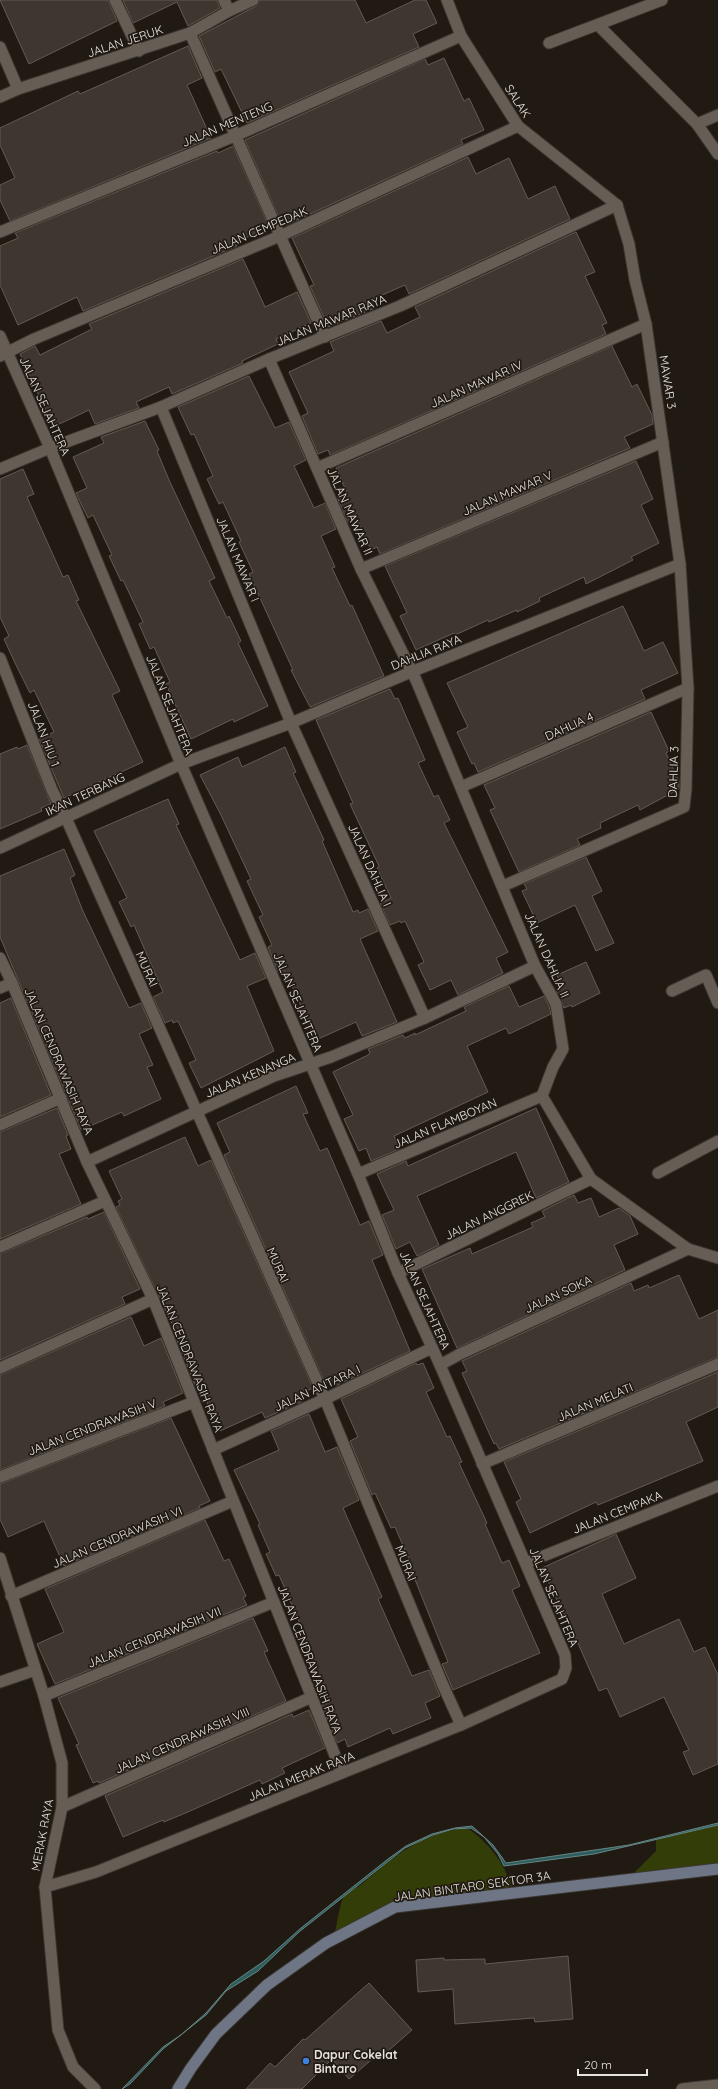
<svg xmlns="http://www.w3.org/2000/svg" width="718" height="2089" viewBox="0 0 718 2089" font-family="Quicksand,sans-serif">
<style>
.green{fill:#333d08}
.water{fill:#2e5d5e;stroke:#668584}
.building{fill:#3e362f;stroke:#635b53}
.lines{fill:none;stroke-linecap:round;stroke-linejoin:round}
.minor-casing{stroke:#3b3632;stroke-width:13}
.secondary-casing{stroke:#3b3632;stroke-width:13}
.minor{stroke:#665d55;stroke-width:11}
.secondary{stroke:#6e7686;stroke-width:11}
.shop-dot{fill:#3f7fe0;stroke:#201a13;stroke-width:1.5}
.labels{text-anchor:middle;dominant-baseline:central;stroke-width:3.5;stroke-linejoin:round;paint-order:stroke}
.street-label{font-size:12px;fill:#e8e3de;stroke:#201a13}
.poi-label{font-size:12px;font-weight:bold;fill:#e8e3de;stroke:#201a13;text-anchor:start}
</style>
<rect width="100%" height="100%" fill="#201a13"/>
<g class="green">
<path d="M 718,1825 L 718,1865 L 630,1877 L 656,1851 L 656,1840 Z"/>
<path d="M 468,1828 C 492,1847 502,1860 514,1890 L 442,1895 L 389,1906 L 335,1932 C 337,1923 340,1903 344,1896 C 348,1891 357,1888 362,1884 C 394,1856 424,1831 468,1828 Z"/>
</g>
<path class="water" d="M 718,1823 L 718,1825 L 594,1854 L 504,1866 L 498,1854 L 484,1837 L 471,1828 L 453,1829 L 433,1835 L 405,1848 L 299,1932 L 258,1971 L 226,1991 L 206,2015 L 163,2049 L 130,2084 L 122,2089 L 163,2047 L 181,2035 L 206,2013 L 231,1984 L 264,1961 L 301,1928 L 388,1859 L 406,1846 L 432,1834 L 455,1828 L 472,1826 L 493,1845 L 506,1863 L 629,1845 Z"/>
<g class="building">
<path d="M 0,0 L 108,0 L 117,21 L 29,64 Z"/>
<path d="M 123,0 L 217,0 L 220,8 L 188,26 L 177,2 L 133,23 Z"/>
<path d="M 260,0 L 355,0 L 366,23 L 415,0 L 426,0 L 437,23 L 413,34 L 419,47 L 247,123 L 221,69 L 215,72 L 199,36 L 256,6 Z"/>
<path d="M 188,46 L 202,78 L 187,85 L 211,138 L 10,221 L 0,200 L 0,185 L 15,178 L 0,145 L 0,128 L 78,91 L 80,94 Z"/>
<path d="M 444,58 L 464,101 L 469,98 L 484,130 L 461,140 L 463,144 L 286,225 L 284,220 L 281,222 L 245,140 L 425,59 L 428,65 Z"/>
<path d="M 233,146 L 269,227 L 235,243 L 237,246 L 83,311 L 77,297 L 18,325 L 0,285 L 0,246 L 18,238 L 15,233 L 217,151 L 218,153 Z"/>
<path d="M 468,157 L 476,174 L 509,158 L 528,199 L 555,186 L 570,219 L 409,294 L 405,285 L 371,300 L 375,308 L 328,327 L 310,286 L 314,285 L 292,238 Z"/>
<path d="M 576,232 L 595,272 L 585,276 L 607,323 L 602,325 L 606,334 L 330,455 L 328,450 L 318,454 L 302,416 L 308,413 L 289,372 L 334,351 L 330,342 L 381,321 L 387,333 L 420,317 L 415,307 Z"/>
<path d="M 243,259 L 265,307 L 297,292 L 311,323 L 276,339 L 278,344 L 242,361 L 243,363 L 172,394 L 169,387 L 136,402 L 139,408 L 95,424 L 89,410 L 53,427 L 20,354 L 35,346 L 40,355 L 92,329 L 89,324 Z"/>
<path d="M 612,346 L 632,387 L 637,384 L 652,415 L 653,424 L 624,437 L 630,448 L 380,554 L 377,547 L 371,550 L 357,519 L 348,523 L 337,497 L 347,493 L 336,468 Z"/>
<path d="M 249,376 L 275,428 L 289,422 L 306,460 L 294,466 L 314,508 L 325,503 L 336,529 L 321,536 L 335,567 L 332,568 L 350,606 L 352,605 L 384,676 L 310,707 L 291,670 L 293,670 L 249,574 L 253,572 L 239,542 L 241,541 L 223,502 L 219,504 L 207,479 L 213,476 L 194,434 L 191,435 L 178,407 Z"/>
<path d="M 145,421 L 159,450 L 157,451 L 169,480 L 215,578 L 209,581 L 227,618 L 229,616 L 241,641 L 238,643 L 268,706 L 234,722 L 233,719 L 191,739 L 166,684 L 170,682 L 154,647 L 150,649 L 139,624 L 143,622 L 123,580 L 121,581 L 109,556 L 112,555 L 93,515 L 88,518 L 76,493 L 87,488 L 73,457 L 104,443 L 101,437 Z"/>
<path d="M 636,461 L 653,499 L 641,505 L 659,543 L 631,557 L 633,560 L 586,584 L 584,577 L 539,598 L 540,601 L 517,612 L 517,610 L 489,622 L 488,620 L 455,635 L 454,633 L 416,650 L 400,616 L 407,613 L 385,566 Z"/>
<path d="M 23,469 L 34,494 L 27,497 L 63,577 L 68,575 L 79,600 L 76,601 L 120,691 L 112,695 L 143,762 L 64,798 L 39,739 L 54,732 L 34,690 L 30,693 L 15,663 L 4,639 L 9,636 L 0,617 L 0,479 Z"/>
<path d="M 623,606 L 644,651 L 663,642 L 678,673 L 641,690 L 645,699 L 478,772 L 474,763 L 472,764 L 457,732 L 468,727 L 447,683 Z"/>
<path d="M 390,689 L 395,699 L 398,698 L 425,760 L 418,763 L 434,797 L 438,795 L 450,820 L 444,823 L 508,952 L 496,958 L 503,973 L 458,995 L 451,980 L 430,990 L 418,965 L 424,962 L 405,921 L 401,923 L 400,921 L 390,925 L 380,903 L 391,898 L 377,868 L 379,866 L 350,804 L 353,803 L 316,720 Z"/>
<path d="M 651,712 L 669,751 L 666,753 L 679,781 L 679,789 L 640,810 L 638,805 L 600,823 L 601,828 L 577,839 L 580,845 L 519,872 L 490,810 L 495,808 L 484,785 Z"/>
<path d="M 27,745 L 51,804 L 41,808 L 42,811 L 0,829 L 0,754 L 17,747 L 18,749 Z"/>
<path d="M 285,747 L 296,772 L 293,773 L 324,840 L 322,841 L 353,912 L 358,910 L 359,913 L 368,909 L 378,931 L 360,939 L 397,1022 L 362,1036 L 356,1022 L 316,1040 L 288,977 L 283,970 L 278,972 L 268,947 L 272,945 L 259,917 L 263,915 L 247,881 L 251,879 L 220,813 L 200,775 L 238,757 L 242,767 Z"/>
<path d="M 168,799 L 179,824 L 176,825 L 240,960 L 255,953 L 266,978 L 247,986 L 274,1051 L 201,1088 L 189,1063 L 196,1060 L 178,1021 L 173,1023 L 172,1020 L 165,1023 L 153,997 L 163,992 L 134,925 L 131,927 L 119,902 L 127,898 L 94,831 Z"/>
<path d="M 64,849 L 75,875 L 70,878 L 82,909 L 129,1008 L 141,1003 L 152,1028 L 139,1034 L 153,1065 L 147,1067 L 161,1099 L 124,1116 L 122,1112 L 81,1130 L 0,937 L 0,876 Z"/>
<path d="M 586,857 L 602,891 L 592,896 L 614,943 L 596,951 L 575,905 L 537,923 L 522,891 L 527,889 L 524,884 Z"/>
<path d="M 586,962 L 600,993 L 572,1007 L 571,1005 L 564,1008 L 556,990 L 562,987 L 557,975 Z"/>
<path d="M 509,986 L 519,1007 L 544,996 L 549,1006 L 551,1014 L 509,1034 L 506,1028 L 467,1046 L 488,1092 L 394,1136 L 400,1149 L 371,1161 L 366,1148 L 359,1151 L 344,1119 L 353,1115 L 333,1072 L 368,1055 L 370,1053 L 368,1049 L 403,1035 L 405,1038 L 415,1033 L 415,1035 L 466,1011 L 464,1007 Z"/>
<path d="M 11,998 L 51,1095 L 0,1117 L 0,1003 Z"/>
<path d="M 296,1086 L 308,1113 L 303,1114 L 320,1151 L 327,1148 L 360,1225 L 369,1221 L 383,1255 L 372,1260 L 410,1351 L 335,1386 L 332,1380 L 325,1383 L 224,1155 L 230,1152 L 217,1123 Z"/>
<path d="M 57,1108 L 68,1135 L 66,1136 L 71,1149 L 59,1154 L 81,1204 L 0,1239 L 0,1132 Z"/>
<path d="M 536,1108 L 569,1182 L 536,1198 L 516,1152 L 417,1196 L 439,1245 L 417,1256 L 410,1242 L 396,1249 L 382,1215 L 394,1210 L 377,1174 L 406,1161 L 408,1166 Z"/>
<path d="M 185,1137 L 198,1166 L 211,1160 L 313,1388 L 300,1394 L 303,1401 L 265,1418 L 262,1412 L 220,1431 L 201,1389 L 197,1390 L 196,1387 L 174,1333 L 176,1332 L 116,1207 L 120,1205 L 118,1201 L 122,1199 L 109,1171 Z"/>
<path d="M 574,1195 L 578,1203 L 591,1198 L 599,1217 L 619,1208 L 630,1216 L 638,1234 L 614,1245 L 625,1270 L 457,1348 L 422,1269 L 470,1248 L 472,1254 L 533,1227 L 531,1223 L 545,1217 L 542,1211 Z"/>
<path d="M 104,1212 L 140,1289 L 122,1297 L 125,1304 L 0,1360 L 0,1254 L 87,1217 L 88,1219 Z"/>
<path d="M 679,1275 L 699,1319 L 718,1310 L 718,1357 L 499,1449 L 496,1443 L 494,1444 L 462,1373 L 467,1371 L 462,1361 L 631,1283 L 634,1291 L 648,1285 L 649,1288 Z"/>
<path d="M 131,1317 L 144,1346 L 161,1338 L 183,1393 L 163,1402 L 165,1406 L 0,1470 L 0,1375 Z"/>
<path d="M 416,1363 L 417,1365 L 423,1363 L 434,1388 L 426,1392 L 447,1437 L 450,1436 L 462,1462 L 459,1463 L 487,1523 L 485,1524 L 502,1563 L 509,1560 L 520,1586 L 512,1590 L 540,1653 L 453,1690 L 442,1664 L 448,1662 L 410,1567 L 412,1566 L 395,1527 L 391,1528 L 375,1493 L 372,1495 L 350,1441 L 358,1437 L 341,1399 Z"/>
<path d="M 718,1372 L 718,1407 L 686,1422 L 703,1461 L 598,1505 L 596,1502 L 530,1533 L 516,1502 L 521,1499 L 504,1462 Z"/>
<path d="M 309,1414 L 325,1452 L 337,1447 L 359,1500 L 343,1508 L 382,1597 L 378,1599 L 412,1676 L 429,1670 L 440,1696 L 425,1703 L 431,1718 L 393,1734 L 390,1728 L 348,1747 L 345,1739 L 337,1743 L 322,1704 L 329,1701 L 301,1635 L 304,1633 L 279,1575 L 276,1576 L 266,1554 L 270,1552 L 258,1525 L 260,1524 L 234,1470 L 279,1450 L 271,1431 Z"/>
<path d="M 171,1418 L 210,1501 L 199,1506 L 200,1508 L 64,1566 L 44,1521 L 8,1537 L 0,1519 L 0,1484 Z"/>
<path d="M 205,1520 L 224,1561 L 229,1559 L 246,1596 L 243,1598 L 247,1605 L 55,1684 L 37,1644 L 64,1632 L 45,1589 Z"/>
<path d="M 616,1534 L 636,1578 L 602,1594 L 624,1644 L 679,1619 L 694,1652 L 705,1647 L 718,1675 L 718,1764 L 693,1775 L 683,1752 L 689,1750 L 664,1697 L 620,1717 L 607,1688 L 599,1691 L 569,1623 L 568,1624 L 542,1568 Z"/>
<path d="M 253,1618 L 268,1651 L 264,1652 L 286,1701 L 99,1783 L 98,1781 L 93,1783 L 76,1745 L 79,1744 L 58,1698 Z"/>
<path d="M 309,1710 L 325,1748 L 282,1768 L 285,1773 L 262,1784 L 260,1780 L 190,1811 L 164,1822 L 163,1820 L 123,1837 L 105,1796 L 292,1714 L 293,1717 Z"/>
<path d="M 568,1956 L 573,2019 L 535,2022 L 534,2018 L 455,2024 L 453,1989 L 418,1992 L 416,1960 L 444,1958 L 444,1960 L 485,1959 L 485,1964 Z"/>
<path d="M 369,1983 L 412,2030 L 380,2058 L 377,2055 L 349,2079 L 332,2059 L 302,2089 L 246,2089 L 270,2063 L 275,2067 L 303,2039 L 305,2040 Z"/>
</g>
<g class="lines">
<g class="minor-casing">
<g id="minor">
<path d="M 115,0 L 139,51"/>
<path d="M 224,0 L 229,11"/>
<path d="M 447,0 L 461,36 L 518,126 L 617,205"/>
<path d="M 598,25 L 697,124 L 718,154"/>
<path d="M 190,33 L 325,337"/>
<path d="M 549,43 L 662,0"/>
<path d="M 0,47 L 18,89"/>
<path d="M 0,97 L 18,89 L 190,33 L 229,11 L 253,0"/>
<path d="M 697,124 L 718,115"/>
<path d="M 0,232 L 235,136 L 461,36"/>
<path d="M 0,336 L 50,448 L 181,764 L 358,1174 L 398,1273 L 440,1365 L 565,1655 L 566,1668 L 562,1679 L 461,1725 L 96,1872 L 45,1887"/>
<path d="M 0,356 L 34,339 L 280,236 L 518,126"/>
<path d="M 269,359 L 361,569 L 416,680 L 535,966 L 556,1004 L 563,1049 L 553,1067 L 542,1096"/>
<path d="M 161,407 L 291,723 L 425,1018"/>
<path d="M 317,468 L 646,324"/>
<path d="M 0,469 L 50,448 L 161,407 L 269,359 L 400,306 L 617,205"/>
<path d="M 361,569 L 663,442"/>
<path d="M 0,658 L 52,790 L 66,818 L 325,1399 L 442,1683 L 461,1725"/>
<path d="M 461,787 L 688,688"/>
<path d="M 0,848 L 181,764 L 291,723 L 411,672 L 680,564"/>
<path d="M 503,886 L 684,807 L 686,789 L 688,688 L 680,564 L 646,324 L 635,280 L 629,244 L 617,205"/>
<path d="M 0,958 L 12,983 L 87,1162 L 153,1299 L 342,1773"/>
<path d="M 0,988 L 12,983"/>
<path d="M 672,991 L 706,975 L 718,1003"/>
<path d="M 542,1096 L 591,1179 L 688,1249 L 718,1258"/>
<path d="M 0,1125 L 61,1098"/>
<path d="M 87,1162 L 274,1076 L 331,1057 L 425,1018 L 535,966"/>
<path d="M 658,1173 L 718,1141"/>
<path d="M 358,1174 L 542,1096"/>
<path d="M 0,1247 L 105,1201"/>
<path d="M 398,1273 L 591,1179"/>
<path d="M 440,1365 L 460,1354 L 688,1249"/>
<path d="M 0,1368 L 153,1299"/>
<path d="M 213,1450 L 325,1399 L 432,1348"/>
<path d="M 482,1464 L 718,1364"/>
<path d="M 0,1477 L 194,1402"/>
<path d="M 0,1558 L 44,1696 L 62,1763 L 62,1807 L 45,1887 L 58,2030 L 73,2067 L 95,2089"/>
<path d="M 526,1563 L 718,1486"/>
<path d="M 11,1596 L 233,1501"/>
<path d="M 0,1682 L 35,1670"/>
<path d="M 44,1696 L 274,1602"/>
<path d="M 62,1807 L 312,1697"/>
<path d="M 682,2089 L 718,2085"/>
</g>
</g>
<g class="secondary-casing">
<path id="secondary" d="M 178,2089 L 191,2068 L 216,2034 L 267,1985 L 326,1943 L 395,1907 L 718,1869"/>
</g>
<use href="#minor" class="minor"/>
<use href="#secondary" class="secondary"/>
</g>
<circle class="shop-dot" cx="306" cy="2061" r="4"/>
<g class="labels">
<g class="street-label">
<text transform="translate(125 41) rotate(-18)">JALAN JERUK</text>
<text transform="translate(518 101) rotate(57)">SALAK</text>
<text transform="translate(227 124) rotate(-23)">JALAN MENTENG</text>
<text transform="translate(259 230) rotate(-23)">JALAN CEMPEDAK</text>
<text transform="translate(331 320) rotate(-22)">JALAN MAWAR RAYA</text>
<text transform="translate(668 382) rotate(81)">MAWAR 3</text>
<text transform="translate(476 384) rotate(-24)">JALAN MAWAR IV</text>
<text transform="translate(45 406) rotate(66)">JALAN SEJAHTERA</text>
<text transform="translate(507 493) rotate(-23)">JALAN MAWAR V</text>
<text transform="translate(350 511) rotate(66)">JALAN MAWAR II</text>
<text transform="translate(238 559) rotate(67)">JALAN MAWAR I</text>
<text transform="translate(426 652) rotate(-22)">DAHLIA RAYA</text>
<text transform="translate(170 705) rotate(68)">JALAN SEJAHTERA</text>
<text transform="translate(569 726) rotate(-24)">DAHLIA 4</text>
<text transform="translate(44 734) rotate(69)">JALAN HIU 1</text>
<text transform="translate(673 772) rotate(-88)">DAHLIA 3</text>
<text transform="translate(85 794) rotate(-25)">IKAN TERBANG</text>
<text transform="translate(370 865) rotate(66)">JALAN DAHLIA I</text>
<text transform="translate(547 955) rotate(66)">JALAN DAHLIA II</text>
<text transform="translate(147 969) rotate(66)">MURAI</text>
<text transform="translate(298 1002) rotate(67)">JALAN SEJAHTERA</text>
<text transform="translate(59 1061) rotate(67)">JALAN CENDRAWASIH RAYA</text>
<text transform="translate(250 1075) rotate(-23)">JALAN KENANGA</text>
<text transform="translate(445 1123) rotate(-23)">JALAN FLAMBOYAN</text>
<text transform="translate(489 1215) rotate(-26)">JALAN ANGGREK</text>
<text transform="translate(278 1265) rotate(66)">MURAI</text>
<text transform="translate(558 1294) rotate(-25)">JALAN SOKA</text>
<text transform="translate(425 1300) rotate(66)">JALAN SEJAHTERA</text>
<text transform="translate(190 1358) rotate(68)">JALAN CENDRAWASIH RAYA</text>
<text transform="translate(317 1388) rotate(-25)">JALAN ANTARA I</text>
<text transform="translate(595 1402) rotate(-23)">JALAN MELATI</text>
<text transform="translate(92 1427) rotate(-21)">JALAN CENDRAWASIH V</text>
<text transform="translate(617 1512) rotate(-22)">JALAN CEMPAKA</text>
<text transform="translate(117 1537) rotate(-23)">JALAN CENDRAWASIH VI</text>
<text transform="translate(406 1563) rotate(68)">MURAI</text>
<text transform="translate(554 1597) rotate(67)">JALAN SEJAHTERA</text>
<text transform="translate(154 1637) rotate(-22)">JALAN CENDRAWASIH VII</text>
<text transform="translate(310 1659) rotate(69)">JALAN CENDRAWASIH RAYA</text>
<text transform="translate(182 1740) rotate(-24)">JALAN CENDRAWASIH VIII</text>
<text transform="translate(301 1776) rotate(-22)">JALAN MERAK RAYA</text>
<text transform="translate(42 1835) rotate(-79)">MERAK RAYA</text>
<text transform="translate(472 1886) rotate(-8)">JALAN BINTARO SEKTOR 3A</text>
</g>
<g class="poi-label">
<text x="314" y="2054">Dapur Cokelat<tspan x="314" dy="14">Bintaro</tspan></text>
</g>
</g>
<path d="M578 2069v6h69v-6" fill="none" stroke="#e8e3de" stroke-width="2"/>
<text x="584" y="2069" font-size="12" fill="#e8e3de" stroke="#201a13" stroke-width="3" paint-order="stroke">20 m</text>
</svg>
